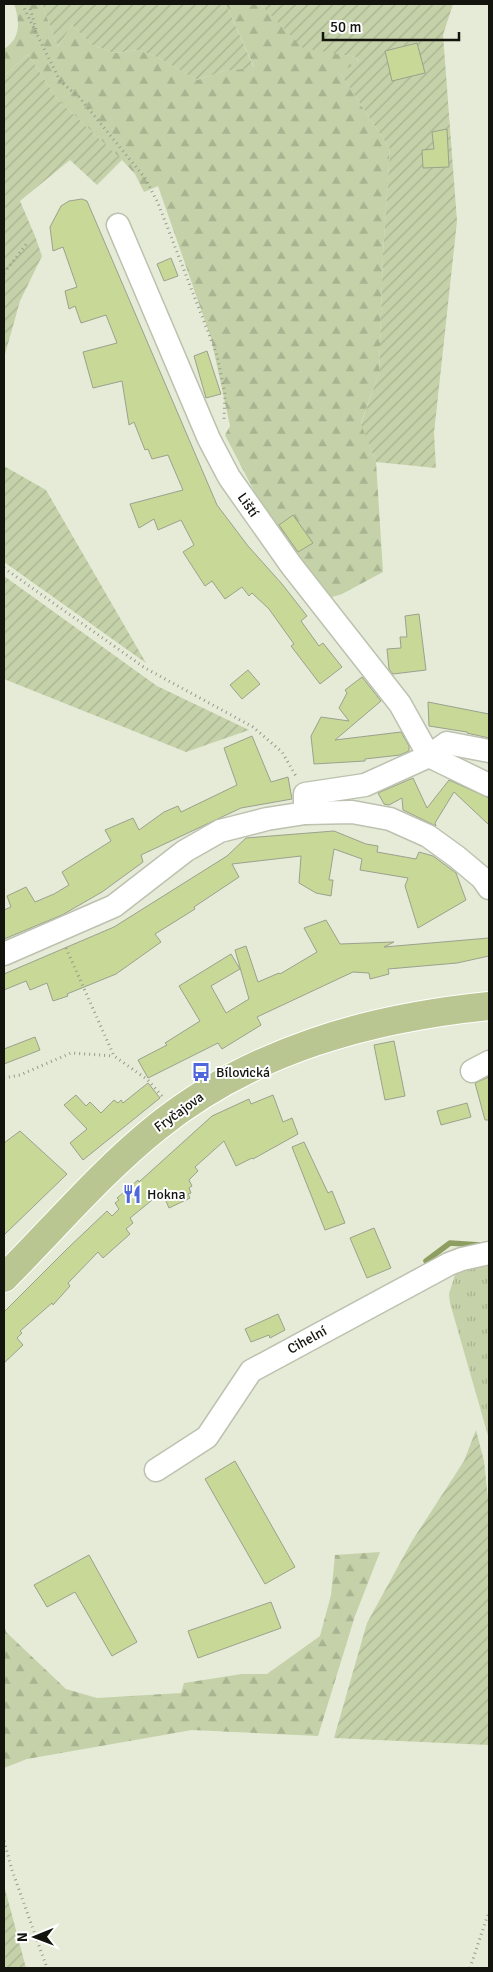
<svg xmlns="http://www.w3.org/2000/svg" width="493" height="1972" viewBox="0 0 493 1972" font-family="Signika,sans-serif">
<style>
.grass{fill:url(#grass-tufts)}
.forest{fill:url(#forest-firs)}
.garden{fill:url(#garden-furrows)}
.lines{fill:none;stroke-linecap:round;stroke-linejoin:round}
.stream{stroke:#8e9e60;stroke-width:5.5}
.building{fill:#c7d897;stroke:#9ba18e}
.minor-casing{stroke:#bcc2af;stroke-width:25}
.major-casing{stroke:#fff;stroke-width:30}
.path{stroke:#969b8c;stroke-width:3;stroke-dasharray:1 4;stroke-linecap:butt}
.minor{stroke:#fff;stroke-width:22}
.major{stroke:#b9c692;stroke-width:28}
.labels{text-anchor:middle;dominant-baseline:central;stroke-width:4;stroke-linejoin:round;paint-order:stroke}
.street-label{font-size:14px;fill:#12140d;stroke:#fff}
.poi-label{font-size:14px;fill:#12140d;stroke:#fff;text-anchor:start}
</style>
<defs>
<pattern id="grass-tufts" width="24" height="20" patternUnits="userSpaceOnUse" patternTransform="scale(1.25)"><rect width="24" height="20" fill="#c5d1a9"/><path d="M3 7l-1-3M5 7V3M7 7l1-3M15 17l-1-3M17 17v-4M19 17l1-3" fill="none" stroke="#a8b390"/></pattern>
<pattern id="forest-firs" width="22" height="20" patternUnits="userSpaceOnUse" patternTransform="scale(1.25)"><rect width="22" height="20" fill="#c5d1a9"/><path d="M5 1l3.5 6h-7zM16 11l3.5 6h-7z" fill="#a8b390"/></pattern>
<pattern id="garden-furrows" width="10" height="10" patternUnits="userSpaceOnUse" patternTransform="scale(1.25)"><rect width="10" height="10" fill="#c5d1a9"/><path d="M-1 1l2-2M0 10L10 0M9 11l2-2" fill="none" stroke="#a8b390"/></pattern>
</defs>
<rect width="100%" height="100%" fill="#e5ebd7"/>
<path class="grass" d="M 489,1260 L 489,1439 L 450,1303 L 449,1294 L 456,1271 L 460,1273 Z"/>
<g class="forest">
<path d="M 14,4 L 42,4 L 58,47 L 72,25 L 92,45 L 114,53 L 138,50 L 157,57 L 197,80 L 224,71 L 254,67 L 226,4 L 260,4 L 303,47 L 356,57 L 359,62 L 340,73 L 390,149 L 383,254 L 379,373 L 361,423 L 376,462 L 383,572 L 342,594 L 329,598 L 265,512 L 225,435 L 230,426 L 211,338 L 158,186 L 144,192 L 135,174 L 122,160 L 57,99 L 28,54 L 4,76 L 4,49 C 21,39 20,21 14,4 Z"/>
<path d="M 380,1552 L 355,1616 L 318,1736 L 192,1730 L 27,1759 L 4,1768 L 4,1625 L 6,1632 L 66,1689 L 97,1698 L 181,1693 L 184,1683 L 242,1674 L 267,1674 L 320,1636 L 331,1595 L 335,1555 Z"/>
</g>
<g class="garden">
<path d="M 42,4 L 226,4 L 254,68 L 224,71 L 197,80 L 157,57 L 138,50 L 114,53 L 92,45 L 72,25 L 58,47 Z"/>
<path d="M 260,4 L 453,4 L 443,35 L 457,221 L 434,433 L 436,468 L 376,462 L 361,424 L 379,373 L 383,254 L 390,149 L 340,73 L 359,61 L 356,57 L 303,48 Z"/>
<path d="M 28,54 L 57,99 L 122,160 L 97,185 L 70,160 L 20,201 L 35,236 L 42,256 L 20,301 L 4,358 L 4,76 Z"/>
<path d="M 4,466 L 46,490 L 146,663 L 4,562 Z"/>
<path d="M 4,576 L 157,686 L 249,730 L 186,752 L 4,679 Z"/>
<path d="M 476,1430 L 484,1461 L 489,1507 L 489,1745 L 334,1738 L 367,1623 L 412,1541 L 464,1461 Z"/>
<path d="M 4,1885 L 26,1968 L 4,1968 Z"/>
</g>
<g class="lines">
<path class="stream" d="M 426,1261 L 450,1243 L 480,1245"/>
</g>
<g class="building">
<path d="M 417,43 L 425,73 L 392,81 L 385,51 Z"/>
<path d="M 447,129 L 449,167 L 423,168 L 422,150 L 434,149 L 432,132 Z"/>
<path d="M 82,199 L 87,201 L 217,505 L 248,546 L 282,584 L 307,616 L 301,621 L 319,646 L 323,643 L 342,667 L 320,684 L 291,646 L 294,644 L 269,609 L 252,593 L 249,596 L 242,587 L 225,599 L 212,581 L 205,586 L 183,552 L 194,545 L 181,520 L 158,530 L 154,519 L 139,528 L 130,504 L 183,490 L 168,455 L 152,459 L 148,449 L 145,450 L 134,422 L 129,425 L 122,381 L 93,388 L 83,352 L 117,343 L 106,315 L 81,323 L 75,306 L 69,309 L 65,291 L 77,287 L 63,247 L 53,251 L 50,227 L 61,206 L 69,201 Z"/>
<path d="M 171,258 L 178,276 L 164,281 L 157,264 Z"/>
<path d="M 207,351 L 221,394 L 206,398 L 194,356 Z"/>
<path d="M 293,515 L 313,543 L 298,552 L 279,525 Z"/>
<path d="M 419,614 L 426,670 L 393,674 L 389,669 L 387,649 L 401,648 L 400,637 L 407,637 L 405,616 Z"/>
<path d="M 248,670 L 260,684 L 242,699 L 230,685 Z"/>
<path d="M 362,677 L 381,701 L 335,740 L 401,732 L 409,746 L 409,751 L 400,755 L 365,759 L 365,761 L 314,764 L 311,736 L 321,717 L 349,721 L 339,708 L 347,693 L 345,690 Z"/>
<path d="M 428,702 L 489,714 L 489,738 L 467,733 L 467,732 L 429,726 Z"/>
<path d="M 252,736 L 271,782 L 288,777 L 292,799 L 241,808 L 141,855 L 143,862 L 102,892 L 62,915 L 4,939 L 4,910 L 11,907 L 7,896 L 26,887 L 35,902 L 54,894 L 69,885 L 62,872 L 111,841 L 105,830 L 133,818 L 139,830 L 164,812 L 178,806 L 181,812 L 237,785 L 224,748 Z"/>
<path d="M 413,778 L 427,808 L 449,780 L 489,798 L 489,825 L 454,792 L 435,823 L 436,826 L 403,810 L 402,798 L 389,805 L 384,804 L 378,793 Z"/>
<path d="M 334,831 L 366,844 L 378,846 L 377,852 L 416,859 L 419,852 L 433,856 L 456,873 L 466,900 L 418,928 L 405,886 L 408,878 L 360,870 L 362,859 L 334,849 L 329,880 L 333,880 L 331,896 L 316,893 L 299,883 L 301,856 L 232,864 L 239,877 L 194,907 L 195,909 L 155,934 L 161,942 L 116,974 L 67,994 L 68,996 L 53,1001 L 47,983 L 30,990 L 26,981 L 4,990 L 4,974 L 114,927 L 227,856 L 246,838 Z"/>
<path d="M 326,920 L 340,944 L 394,942 L 384,947 L 489,938 L 489,956 L 457,963 L 388,969 L 389,974 L 370,979 L 369,973 L 353,972 L 257,1017 L 261,1025 L 222,1049 L 218,1043 L 148,1078 L 138,1060 L 167,1045 L 165,1043 L 200,1021 L 179,986 L 231,954 L 240,969 L 211,986 L 226,1013 L 249,999 L 235,950 L 246,946 L 258,982 L 279,973 L 280,974 L 317,952 L 304,928 Z"/>
<path d="M 35,1037 L 40,1050 L 4,1064 L 4,1049 Z"/>
<path d="M 394,1041 L 405,1096 L 385,1100 L 374,1045 Z"/>
<path d="M 489,1077 L 489,1120 L 485,1120 L 475,1083 Z"/>
<path d="M 148,1083 L 160,1098 L 83,1160 L 70,1143 L 87,1129 L 64,1105 L 76,1095 L 86,1106 L 90,1102 L 101,1113 L 114,1100 L 118,1103 L 121,1100 L 123,1103 Z"/>
<path d="M 273,1095 L 283,1122 L 292,1118 L 298,1134 L 253,1159 L 252,1158 L 236,1166 L 224,1141 L 195,1167 L 198,1171 L 189,1180 L 192,1186 L 189,1188 L 191,1193 L 188,1194 L 190,1198 L 169,1208 L 162,1192 L 130,1218 L 133,1223 L 126,1229 L 130,1234 L 103,1258 L 98,1252 L 68,1283 L 70,1286 L 53,1305 L 52,1303 L 20,1331 L 22,1333 L 17,1338 L 23,1345 L 4,1363 L 4,1312 L 67,1249 L 107,1211 L 112,1216 L 119,1209 L 115,1203 L 119,1200 L 117,1198 L 138,1180 L 139,1182 L 212,1116 L 249,1099 L 251,1104 Z"/>
<path d="M 467,1103 L 471,1117 L 441,1125 L 437,1111 Z"/>
<path d="M 20,1131 L 67,1174 L 4,1235 L 4,1143 Z"/>
<path d="M 304,1142 L 328,1193 L 332,1191 L 345,1223 L 325,1230 L 292,1147 Z"/>
<path d="M 374,1228 L 391,1268 L 367,1278 L 350,1238 Z"/>
<path d="M 278,1314 L 285,1330 L 270,1338 L 269,1335 L 251,1342 L 245,1329 Z"/>
<path d="M 235,1461 L 295,1567 L 265,1584 L 205,1479 Z"/>
<path d="M 89,1555 L 137,1642 L 112,1656 L 75,1592 L 47,1607 L 34,1585 Z"/>
<path d="M 271,1602 L 281,1628 L 198,1658 L 188,1631 Z"/>
</g>
<g class="lines">
<g class="minor-casing">
<g id="minor">
<path d="M 118,225 L 209,439 L 229,477 L 291,565 L 400,704 L 429,756"/>
<path d="M 429,756 L 489,785"/>
<path d="M 305,813 L 305,794 L 365,785 L 429,756 L 447,743 L 489,751"/>
<path d="M 4,954 L 114,906 L 185,851 L 220,831 L 267,819 L 305,813 L 352,812 L 390,819 L 428,836 L 457,857 L 482,878 L 489,888"/>
<path d="M 472,1071 L 489,1062"/>
<path d="M 156,1470 L 207,1437 L 251,1371 L 449,1264 L 462,1259 L 489,1253"/>
</g>
</g>
<g class="major-casing">
<path id="major" d="M 4,1278 C 54,1228 101,1172 157,1127 C 253,1050 369,1018 489,1006"/>
</g>
<g class="path">
<path d="M 22,4 L 60,81 L 79,97 L 145,178 L 158,203 L 217,355 L 225,394 L 224,419"/>
<path d="M 29,4 L 37,33"/>
<path d="M 4,273 L 28,242"/>
<path d="M 4,568 L 145,668 L 253,727 L 282,752 L 297,778"/>
<path d="M 66,948 L 114,1056 L 148,1080 L 162,1096"/>
<path d="M 4,1078 L 20,1075 L 71,1053 L 114,1056"/>
<path d="M 4,1841 L 12,1870 L 47,1968"/>
<path d="M 470,1968 L 489,1911"/>
</g>
<use href="#minor" class="minor"/>
<use href="#major" class="major"/>
</g>
<defs>
<g id="bus-bare" transform="scale(1.5)"><path d="M-5-6H5V4H4V6H2V4H-2V6H-4V4H-5ZM-3.5-4V0h7V-4ZM-3.5 1.2v1.5H-2V1.2ZM2 1.2v1.5H3.5V1.2Z" fill="#4f67dc" stroke="#fff" stroke-width="2.5" paint-order="stroke"/></g>
<g id="restaurant-bare" transform="scale(1.5)"><path d="M-5-6h1v4h1v-4h1v4h1v-4h1v5L-1.5 .5V6h-2V.5L-5-1ZM5-6V6H3V1.5H1.5Q1.5-4 5-6Z" fill="#4f67dc" stroke="#fff" stroke-width="2.5" paint-order="stroke"/></g>
</defs>
<g fill-rule="evenodd">
<use href="#bus-bare" x="201" y="1072"/>
<use href="#restaurant-bare" x="132" y="1194"/>
</g>
<g class="labels">
<g class="street-label">
<text transform="translate(248 505) rotate(55)">Liští</text>
<text transform="translate(179 1112) rotate(-36)">Fryčajova</text>
<text transform="translate(307 1340) rotate(-29)">Cihelní</text>
</g>
<g class="poi-label">
<text x="216" y="1072">Bílovická</text>
<text x="147" y="1194">Hokna</text>
</g>
</g>
<rect width="493" height="1972" fill="none" stroke="#12140d" stroke-width="10"/>
<g transform="translate(35 1937) rotate(269)" stroke="#ffffff" stroke-width="4" paint-order="stroke">
<path d="M0-4L9 19L0 12L-9 19Z" fill="#12140d"/>
<text y="-8" font-size="14" font-weight="bold" text-anchor="middle" fill="#12140d">N</text>
</g>
<path d="M323 32v8h136v-8" fill="none" stroke="#12140d" stroke-width="2.5"/>
<text x="330" y="32" font-size="15" fill="#12140d" stroke="#ffffff" stroke-width="4" paint-order="stroke">50 m</text>
</svg>
